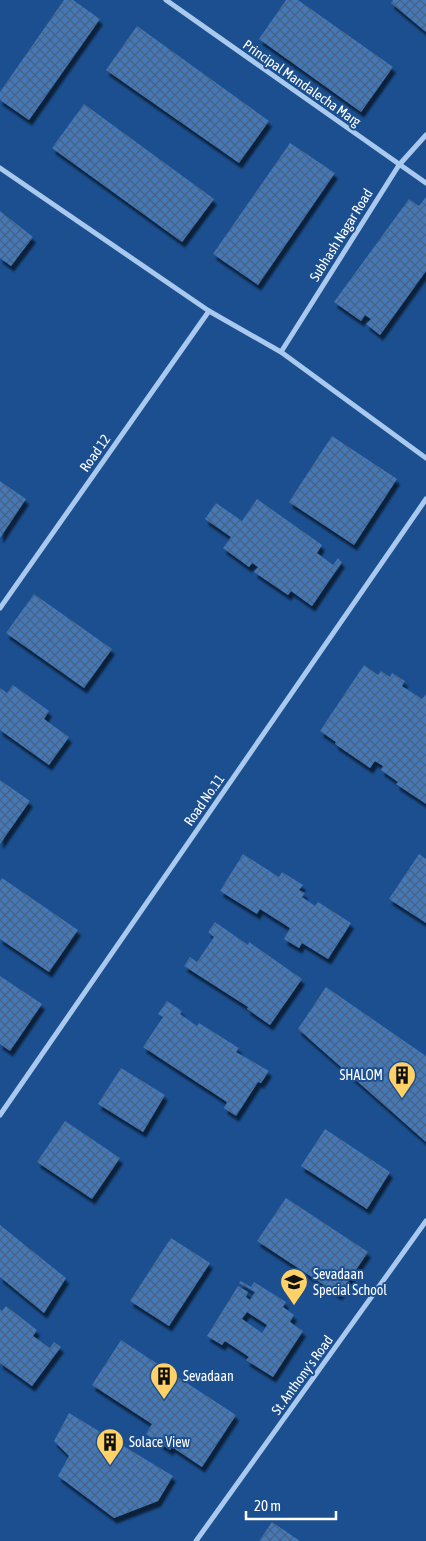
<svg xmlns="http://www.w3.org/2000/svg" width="426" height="1541" viewBox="0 0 426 1541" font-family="'Asap Condensed',sans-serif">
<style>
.building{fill:url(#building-cross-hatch);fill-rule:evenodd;filter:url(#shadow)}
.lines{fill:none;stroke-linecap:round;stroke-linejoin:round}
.minor{stroke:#a9c9ee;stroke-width:5}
.labels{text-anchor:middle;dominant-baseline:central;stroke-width:4;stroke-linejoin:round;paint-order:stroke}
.street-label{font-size:14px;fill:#fff;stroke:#1b4f8f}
.poi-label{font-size:14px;fill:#fff;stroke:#1b4f8f;text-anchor:start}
</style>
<defs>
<pattern id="building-cross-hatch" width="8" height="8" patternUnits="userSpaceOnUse" patternTransform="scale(1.25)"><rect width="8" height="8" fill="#4478b7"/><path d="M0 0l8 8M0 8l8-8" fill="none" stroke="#486282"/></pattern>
<filter id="shadow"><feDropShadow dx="3" dy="5.5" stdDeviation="1" flood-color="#0009"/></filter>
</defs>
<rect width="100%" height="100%" fill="#1b4f8f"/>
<g class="building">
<path d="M 64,0 L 73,0 L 100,19 L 29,120 L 0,100 L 0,92 Z"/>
<path d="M 286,0 L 298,0 L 393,67 L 361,112 L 259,39 Z"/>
<path d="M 393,0 L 426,0 L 426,32 L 391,3 Z"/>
<path d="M 137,26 L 269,121 L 239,163 L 106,70 Z"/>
<path d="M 84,104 L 214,199 L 182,242 L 52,148 Z"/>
<path d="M 290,143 L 335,173 L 258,285 L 213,254 Z"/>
<path d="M 426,197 L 426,271 L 380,335 L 366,324 L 371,319 L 365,315 L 361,321 L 334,302 L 409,199 L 419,206 Z"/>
<path d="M 0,211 L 33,237 L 11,266 L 0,258 Z"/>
<path d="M 332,436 L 397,479 L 354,545 L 289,502 Z"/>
<path d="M 0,481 L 26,499 L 0,538 Z"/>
<path d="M 257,499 L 322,545 L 317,553 L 333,565 L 338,558 L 342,562 L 312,606 L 291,591 L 288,595 L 254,572 L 258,567 L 252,563 L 249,567 L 223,548 L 231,537 L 205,519 L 216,503 L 242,521 Z"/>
<path d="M 34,594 L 112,649 L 84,688 L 6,633 Z"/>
<path d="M 364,665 L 378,675 L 381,671 L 390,677 L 392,673 L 405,681 L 402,686 L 422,699 L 426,694 L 426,804 L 396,784 L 398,782 L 381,770 L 383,766 L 375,761 L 370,768 L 335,744 L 336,742 L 320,731 Z"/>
<path d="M 13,685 L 49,711 L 44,719 L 69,737 L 49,765 L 0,730 L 0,688 L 7,693 Z"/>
<path d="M 0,780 L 30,801 L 0,844 Z"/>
<path d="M 243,854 L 279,877 L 282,872 L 303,885 L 299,890 L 305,893 L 302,897 L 315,906 L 318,902 L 351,923 L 328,959 L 302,943 L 299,948 L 284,939 L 290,928 L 260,909 L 257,914 L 220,891 Z"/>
<path d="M 419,854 L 426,859 L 426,923 L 389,899 Z"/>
<path d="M 2,878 L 78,930 L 49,972 L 0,939 L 0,881 Z"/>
<path d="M 215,922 L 248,945 L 249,942 L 302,979 L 270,1025 L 247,1009 L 248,1007 L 184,966 L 190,957 L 197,962 L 214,937 L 208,932 Z"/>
<path d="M 0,976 L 42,1004 L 10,1051 L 0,1044 Z"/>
<path d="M 326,987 L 426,1056 L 426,1142 L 298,1029 Z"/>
<path d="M 167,1001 L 182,1011 L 180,1014 L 197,1026 L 199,1023 L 239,1048 L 236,1052 L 269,1071 L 261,1083 L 258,1082 L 236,1116 L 224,1108 L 227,1102 L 143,1047 L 163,1017 L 158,1014 Z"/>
<path d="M 121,1068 L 165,1095 L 143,1132 L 98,1104 Z"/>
<path d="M 65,1121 L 120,1158 L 92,1199 L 37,1162 Z"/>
<path d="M 325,1129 L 390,1172 L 367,1209 L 301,1166 Z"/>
<path d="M 286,1198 L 368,1252 L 339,1295 L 257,1241 Z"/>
<path d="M 0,1225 L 66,1278 L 44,1313 L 0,1277 Z"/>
<path d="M 171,1238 L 210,1263 L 169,1326 L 130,1301 Z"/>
<path d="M 241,1281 L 251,1287 L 254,1282 L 286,1302 L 283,1307 L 294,1315 L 290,1322 L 303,1331 L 273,1377 L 246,1360 L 249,1357 L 225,1341 L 222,1345 L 207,1336 L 238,1286 L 248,1292 L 246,1297 L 250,1300 L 255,1292 L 239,1283 ZM 247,1312 L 267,1325 L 262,1333 L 242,1319 Z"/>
<path d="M 6,1306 L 37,1330 L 33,1336 L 50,1348 L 54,1342 L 61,1347 L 32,1386 L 0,1363 L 0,1309 L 2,1311 Z"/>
<path d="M 121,1340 L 236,1415 L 202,1467 L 172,1447 L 170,1450 L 146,1434 L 152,1424 L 92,1385 Z"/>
<path d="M 69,1413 L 173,1476 L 158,1501 L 114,1518 L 58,1476 L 69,1456 L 54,1441 Z"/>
<path d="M 272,1522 L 300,1541 L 259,1541 Z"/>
</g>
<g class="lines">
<g class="minor">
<path d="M 166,0 L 426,183"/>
<path d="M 0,168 L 209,311 L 281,352 L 426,458"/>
<path d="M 281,352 L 399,165 L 426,135"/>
<path d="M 0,608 L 209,311"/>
<path d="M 0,1115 L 426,499"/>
<path d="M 196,1541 L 426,1221"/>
</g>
</g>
<defs>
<g id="building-pin" transform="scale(1.4375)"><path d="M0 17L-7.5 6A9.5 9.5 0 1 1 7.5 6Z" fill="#ffd166" stroke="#1b4f8f"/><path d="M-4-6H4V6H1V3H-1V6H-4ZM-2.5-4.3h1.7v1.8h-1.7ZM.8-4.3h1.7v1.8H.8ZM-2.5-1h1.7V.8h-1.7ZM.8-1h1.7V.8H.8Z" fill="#111"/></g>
<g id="school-pin" transform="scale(1.4375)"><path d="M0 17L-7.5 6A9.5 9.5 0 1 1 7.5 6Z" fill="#ffd166" stroke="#1b4f8f"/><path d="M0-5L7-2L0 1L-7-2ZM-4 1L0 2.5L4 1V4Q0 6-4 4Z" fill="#111"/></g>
</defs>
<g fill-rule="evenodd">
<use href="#building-pin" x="402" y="1075"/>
<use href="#school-pin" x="294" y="1282"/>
<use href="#building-pin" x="164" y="1376"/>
<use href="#building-pin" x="110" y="1442"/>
</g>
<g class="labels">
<g class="street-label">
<text transform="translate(302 83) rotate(35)">Principal Mandalecha Marg</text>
<text transform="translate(341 235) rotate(-58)">Subhash Nagar Road</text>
<text transform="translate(95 453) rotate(-55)">Road 12</text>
<text transform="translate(204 800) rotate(-55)">Road No.11</text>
<text transform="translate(302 1375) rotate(-54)">St. Anthony's Road</text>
</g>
<g class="poi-label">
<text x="383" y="1075" text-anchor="end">SHALOM</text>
<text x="313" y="1274">Sevadaan<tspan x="313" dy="16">Special School</tspan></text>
<text x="183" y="1376">Sevadaan</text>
<text x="129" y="1442">Solace View</text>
</g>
</g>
<path d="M246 1511v8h90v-8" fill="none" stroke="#ffffff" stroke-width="2.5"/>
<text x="254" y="1511" font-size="15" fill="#ffffff" stroke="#1b4f8f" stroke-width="4" paint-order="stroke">20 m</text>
</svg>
